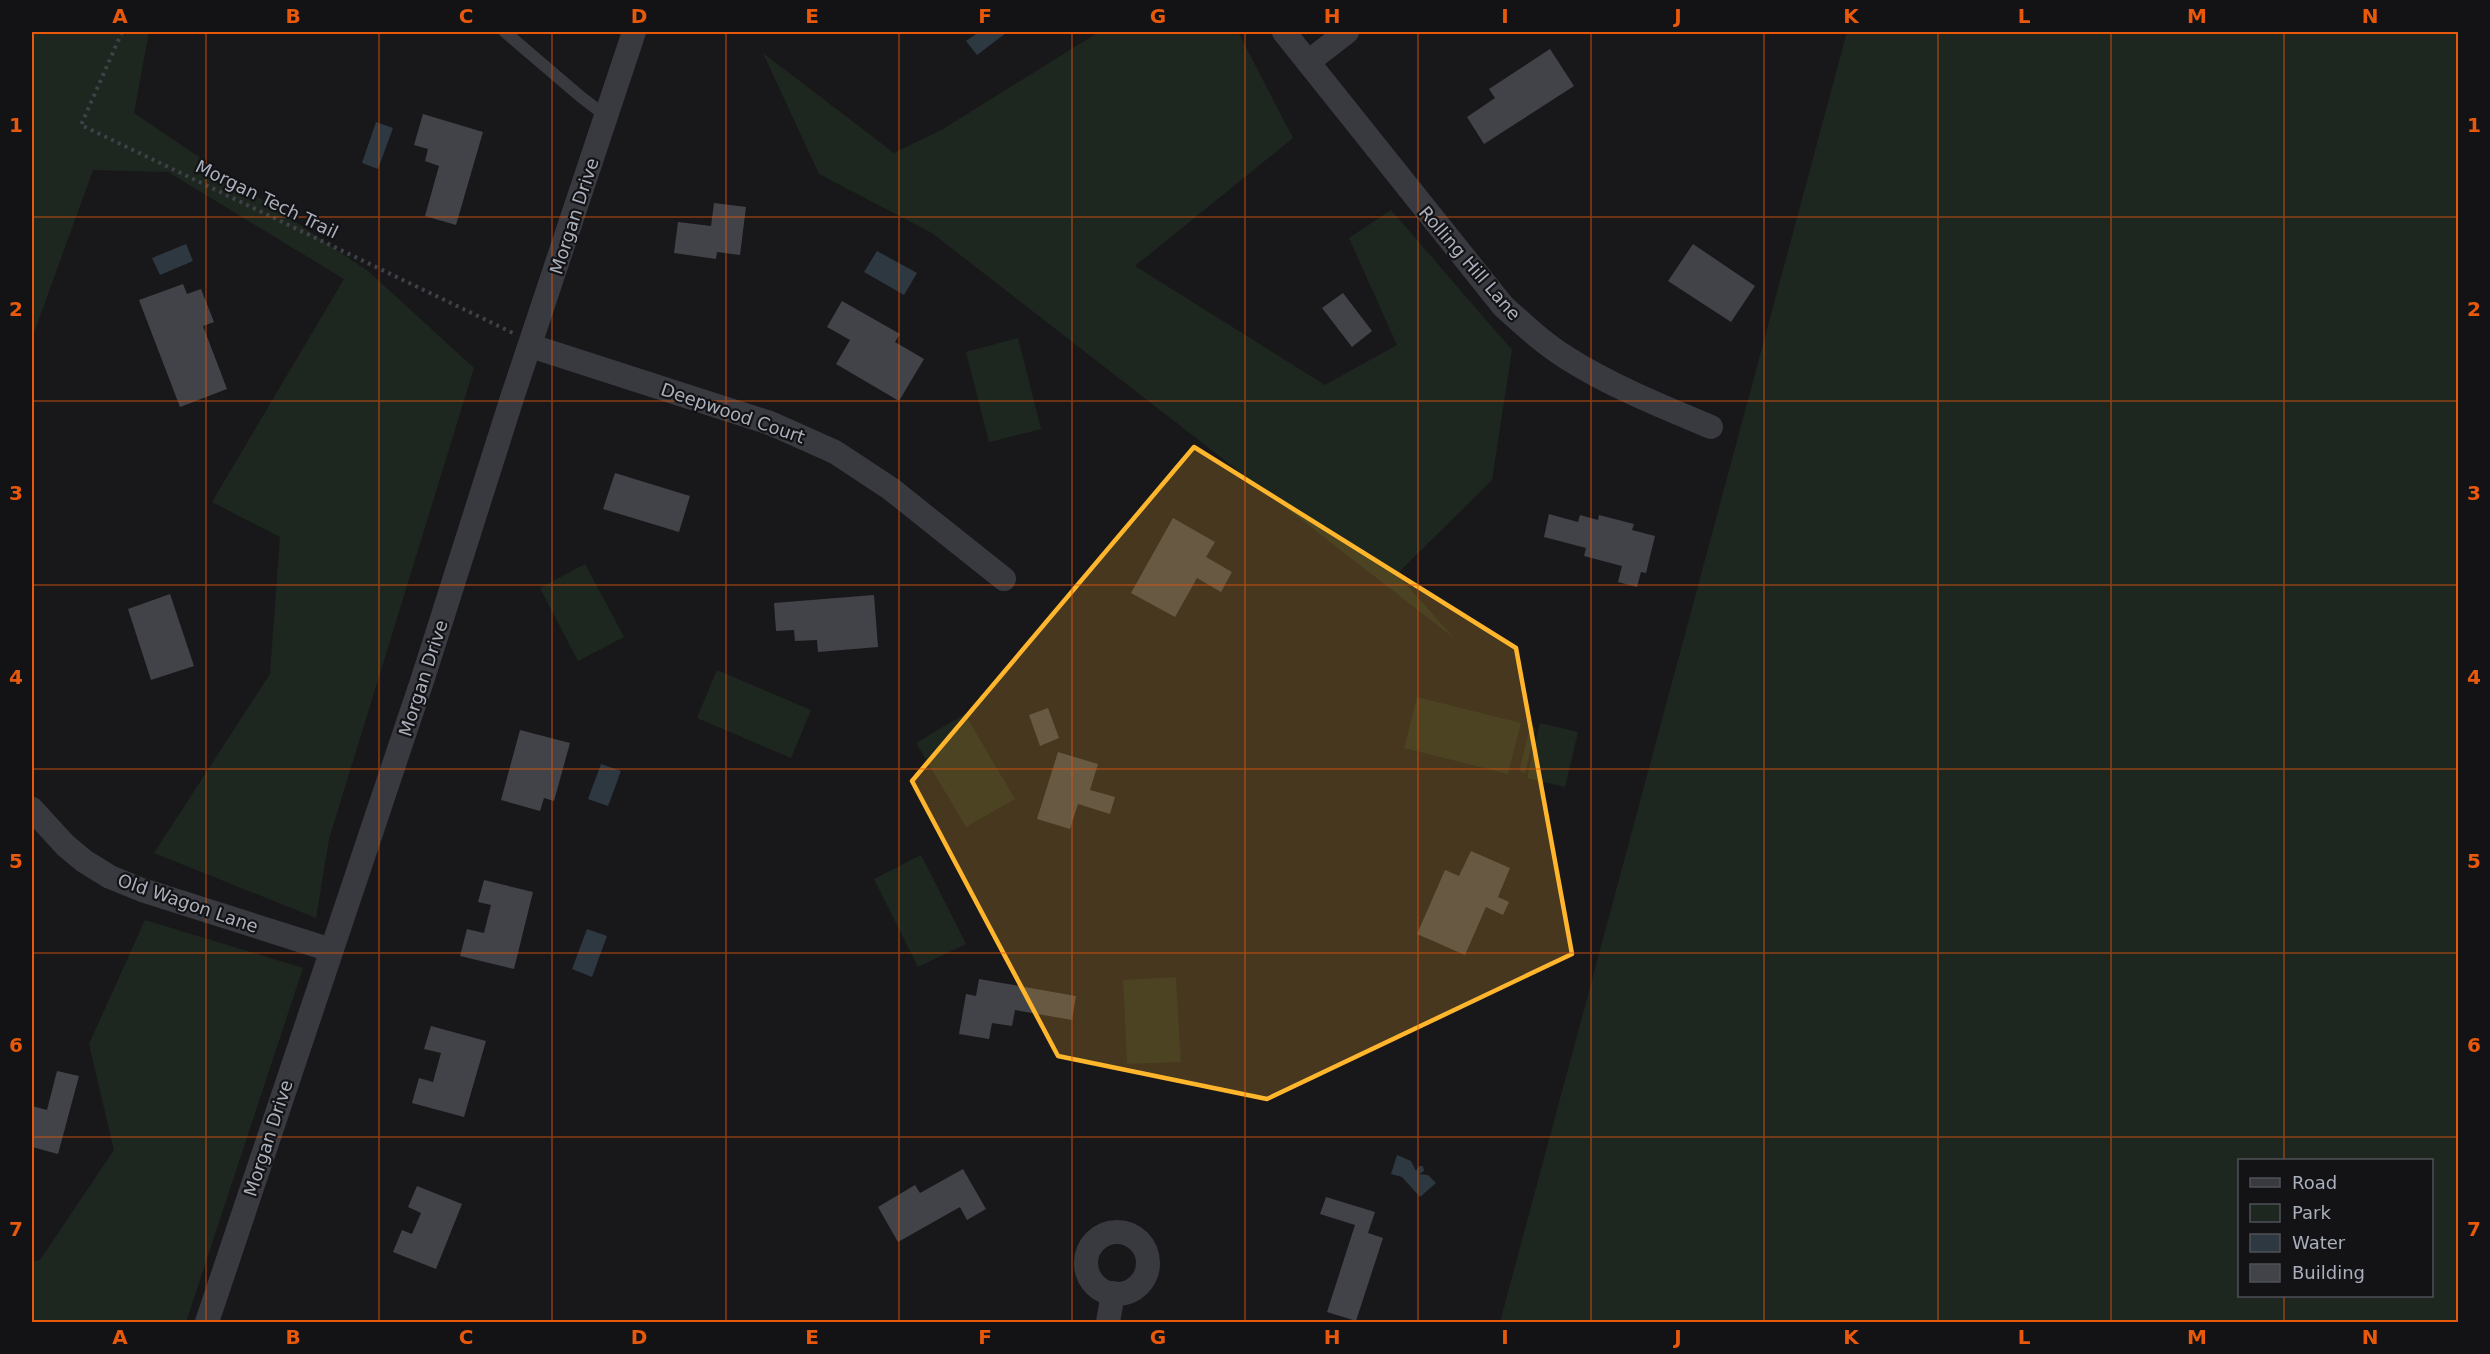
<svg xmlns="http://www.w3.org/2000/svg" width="2490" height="1354" viewBox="0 0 2490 1354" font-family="'DejaVu Sans',sans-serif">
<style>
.green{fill:#1e271f;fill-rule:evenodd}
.water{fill:#2d3841}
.building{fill:#424348}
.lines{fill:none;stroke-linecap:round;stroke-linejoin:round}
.path{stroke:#3f4148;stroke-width:4;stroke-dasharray:3 4.5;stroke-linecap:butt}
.service{stroke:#393a40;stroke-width:12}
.minor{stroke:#393a40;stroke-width:24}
.marked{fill:#ffb62d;fill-opacity:0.2;stroke:#ffb62d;stroke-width:4.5;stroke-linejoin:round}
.grid{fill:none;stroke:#e8590c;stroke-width:1.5;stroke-opacity:0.55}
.labels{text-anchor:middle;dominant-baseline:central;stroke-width:4.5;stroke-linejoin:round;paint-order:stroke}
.street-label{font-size:18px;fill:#aaafbc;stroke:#131316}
.neatline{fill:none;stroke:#e8590c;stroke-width:2}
.grid-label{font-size:20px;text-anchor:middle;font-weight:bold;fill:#e8590c}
</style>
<rect width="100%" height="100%" fill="#18181b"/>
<g class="green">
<path d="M 32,32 L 149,32 L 134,113 L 368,271 L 474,368 L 329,839 L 316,918 L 154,853 L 270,674 L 280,537 L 212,502 L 344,279 L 168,172 L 93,170 L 32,338 Z"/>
<path d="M 1099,32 L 1238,32 L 1293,138 L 1135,266 L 1325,385 L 1397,345 L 1349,238 L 1391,210 L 1512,350 L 1492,480 L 1397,574 L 1455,639 L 932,233 L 819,174 L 763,53 L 894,153 L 943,129 Z"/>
<path d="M 1847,32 L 2458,32 L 2458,1322 L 1500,1322 ZM 2240,1160 L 2432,1160 L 2432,1296 L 2240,1296 Z"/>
<path d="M 1018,338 L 1041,429 L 989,442 L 966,352 Z"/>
<path d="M 585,564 L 624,637 L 578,661 L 540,588 Z"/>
<path d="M 717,670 L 811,710 L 791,758 L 697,718 Z"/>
<path d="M 1417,697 L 1521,723 L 1508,774 L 1404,748 Z"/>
<path d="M 965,714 L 1015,799 L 966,827 L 916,743 Z"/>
<path d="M 1540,723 L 1578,732 L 1565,787 L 1527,778 Z"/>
<path d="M 1530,726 L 1536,728 L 1525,773 L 1519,771 Z"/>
<path d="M 921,855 L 966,944 L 918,967 L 874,879 Z"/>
<path d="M 145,920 L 303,968 L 186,1322 L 32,1322 L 32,1262 L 40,1260 L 114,1150 L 89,1044 Z"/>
<path d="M 1176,977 L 1181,1062 L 1127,1064 L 1123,980 Z"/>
</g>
<g class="water">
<path d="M 979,32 L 1005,32 L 1006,33 L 977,55 L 966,41 Z"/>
<path d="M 376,122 L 393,128 L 378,169 L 362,163 Z"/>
<path d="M 186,244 L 193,261 L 160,275 L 152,258 Z"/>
<path d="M 877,251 L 917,273 L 904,295 L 864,272 Z"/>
<path d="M 601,764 L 621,771 L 608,806 L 588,799 Z"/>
<path d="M 587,929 L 607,936 L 592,977 L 572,969 Z"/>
<path d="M 1397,1155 L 1411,1161 L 1416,1171 L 1419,1166 L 1423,1166 L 1424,1171 L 1419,1174 L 1428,1175 L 1436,1183 L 1420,1197 L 1402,1177 L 1391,1174 Z"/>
</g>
<g class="building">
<path d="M 1550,49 L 1574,86 L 1484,144 L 1467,117 L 1495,98 L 1489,89 Z"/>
<path d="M 423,114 L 483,132 L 456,225 L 425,216 L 439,166 L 425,161 L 428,149 L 414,145 Z"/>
<path d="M 714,203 L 746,207 L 740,255 L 717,252 L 716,259 L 674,253 L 678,222 L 711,226 Z"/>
<path d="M 1693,244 L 1755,286 L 1731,322 L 1668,281 Z"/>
<path d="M 183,284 L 187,294 L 201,289 L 214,322 L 203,326 L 227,389 L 180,407 L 139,300 Z"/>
<path d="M 1343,293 L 1372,331 L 1352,347 L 1322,308 Z"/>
<path d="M 842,301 L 900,334 L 895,342 L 924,359 L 899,401 L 836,364 L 850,340 L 827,327 Z"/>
<path d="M 615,473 L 690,496 L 679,532 L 603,509 Z"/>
<path d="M 1549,514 L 1578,522 L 1580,515 L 1598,520 L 1599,515 L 1634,524 L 1632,530 L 1655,536 L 1646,573 L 1641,572 L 1637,587 L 1618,582 L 1622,566 L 1584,556 L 1586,548 L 1544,537 Z"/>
<path d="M 1173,518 L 1215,542 L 1206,557 L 1232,572 L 1221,592 L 1197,578 L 1175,617 L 1131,593 Z"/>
<path d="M 170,594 L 194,666 L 151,680 L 128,609 Z"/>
<path d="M 874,595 L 878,647 L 818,652 L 817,640 L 795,641 L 794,630 L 776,631 L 774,603 Z"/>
<path d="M 1048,708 L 1059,738 L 1040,746 L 1029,715 Z"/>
<path d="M 520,730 L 570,743 L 554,801 L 544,798 L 540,811 L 501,800 Z"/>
<path d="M 1058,752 L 1098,764 L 1090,790 L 1115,797 L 1110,814 L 1078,804 L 1070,829 L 1037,819 Z"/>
<path d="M 1471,851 L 1510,868 L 1498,897 L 1509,902 L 1503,915 L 1486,907 L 1465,955 L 1417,934 L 1445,870 L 1459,876 Z"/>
<path d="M 484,880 L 533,892 L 514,969 L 460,956 L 467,929 L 484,933 L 491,905 L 478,902 Z"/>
<path d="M 979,979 L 1076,996 L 1072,1020 L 1015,1010 L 1012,1026 L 992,1023 L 989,1039 L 959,1034 L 966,994 L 976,996 Z"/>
<path d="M 431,1026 L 486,1041 L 464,1117 L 412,1103 L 419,1078 L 433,1082 L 441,1053 L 424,1049 Z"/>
<path d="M 57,1071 L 79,1076 L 58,1154 L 32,1147 L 32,1106 L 47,1110 Z"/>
<path d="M 963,1169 L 986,1209 L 967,1220 L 960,1207 L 898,1242 L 878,1207 L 915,1185 L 920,1193 Z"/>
<path d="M 417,1186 L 462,1204 L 436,1269 L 393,1252 L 402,1230 L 412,1234 L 421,1213 L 408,1207 Z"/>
<path d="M 1326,1197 L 1375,1212 L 1368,1233 L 1383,1238 L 1356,1321 L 1327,1312 L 1355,1225 L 1320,1214 Z"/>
</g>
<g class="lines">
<path class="path" d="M 122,32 L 81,125 L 513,333"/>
<path class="service" d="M 505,32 L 581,97 L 606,116"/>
<g class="minor">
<path d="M 1284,32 L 1503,306 C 1523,324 1543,343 1567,358 C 1611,386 1663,407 1711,427"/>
<path d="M 1308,62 L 1347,32"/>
<path d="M 531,346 L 770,423 L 835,452 L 891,489 L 1004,579"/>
<path d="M 32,809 L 65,845 L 84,861 L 110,877 L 142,890 L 331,950"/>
<circle cx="1117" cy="1263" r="31"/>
<path d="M 207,1322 L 423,678 L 512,398 L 634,32"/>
<path d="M 1108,1322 L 1113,1293"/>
</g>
</g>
<path class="marked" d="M 1194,447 L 1516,648 L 1572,954 L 1267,1099 L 1058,1056 L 912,781 Z"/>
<path class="grid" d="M 206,32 L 206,1322M 379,32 L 379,1322M 552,32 L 552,1322M 726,32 L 726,1322M 899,32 L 899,1322M 1072,32 L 1072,1322M 1245,32 L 1245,1322M 1418,32 L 1418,1322M 1591,32 L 1591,1322M 1764,32 L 1764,1322M 1938,32 L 1938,1322M 2111,32 L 2111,1322M 2284,32 L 2284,1160M 32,217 L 2458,217M 32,401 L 2458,401M 32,585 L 2458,585M 32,769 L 2458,769M 32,953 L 2458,953M 32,1137 L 2458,1137M 2284,1296 L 2284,1322"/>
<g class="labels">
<g class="street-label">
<text transform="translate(267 199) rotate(26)">Morgan Tech Trail</text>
<text transform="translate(574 216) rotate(-72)">Morgan Drive</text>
<text transform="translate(1470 263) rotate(49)">Rolling Hill Lane</text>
<text transform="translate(733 413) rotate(19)">Deepwood Court</text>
<text transform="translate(423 678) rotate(-72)">Morgan Drive</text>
<text transform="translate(188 903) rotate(19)">Old Wagon Lane</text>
<text transform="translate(268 1138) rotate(-72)">Morgan Drive</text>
</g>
</g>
<rect width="2490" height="1354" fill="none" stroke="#131316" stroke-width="66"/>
<rect x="2238" y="1159" width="195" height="138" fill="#131316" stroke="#4f5158" stroke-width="1.5"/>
<rect x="2250" y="1178" width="30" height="9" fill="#393a40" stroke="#4f5158" stroke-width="1.5"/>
<text x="2292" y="1189" font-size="18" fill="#aaafbc">Road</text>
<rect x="2250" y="1204" width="30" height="18" fill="#1e271f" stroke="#4f5158" stroke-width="1.5"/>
<text x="2292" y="1219" font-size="18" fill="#aaafbc">Park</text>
<rect x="2250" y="1234" width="30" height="18" fill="#2d3841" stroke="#4f5158" stroke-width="1.5"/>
<text x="2292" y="1249" font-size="18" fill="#aaafbc">Water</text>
<rect x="2250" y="1264" width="30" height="18" fill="#424348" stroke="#4f5158" stroke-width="1.5"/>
<text x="2292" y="1279" font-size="18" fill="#aaafbc">Building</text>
<rect x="33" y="33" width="2424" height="1288" class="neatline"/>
<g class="grid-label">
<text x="120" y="23">A</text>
<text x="293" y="23">B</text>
<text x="466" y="23">C</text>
<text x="639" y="23">D</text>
<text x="812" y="23">E</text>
<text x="985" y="23">F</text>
<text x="1158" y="23">G</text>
<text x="1332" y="23">H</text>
<text x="1505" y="23">I</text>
<text x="1678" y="23">J</text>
<text x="1851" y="23">K</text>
<text x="2024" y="23">L</text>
<text x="2197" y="23">M</text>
<text x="2370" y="23">N</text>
<text x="16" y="132">1</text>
<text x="2474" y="132">1</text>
<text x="16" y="316">2</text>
<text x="2474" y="316">2</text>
<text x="16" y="500">3</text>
<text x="2474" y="500">3</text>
<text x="16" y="684">4</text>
<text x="2474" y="684">4</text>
<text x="16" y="868">5</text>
<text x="2474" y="868">5</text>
<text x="16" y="1052">6</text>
<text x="2474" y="1052">6</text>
<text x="16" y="1236">7</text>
<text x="2474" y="1236">7</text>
<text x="120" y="1344">A</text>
<text x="293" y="1344">B</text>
<text x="466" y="1344">C</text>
<text x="639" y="1344">D</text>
<text x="812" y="1344">E</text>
<text x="985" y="1344">F</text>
<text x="1158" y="1344">G</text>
<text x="1332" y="1344">H</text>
<text x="1505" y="1344">I</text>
<text x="1678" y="1344">J</text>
<text x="1851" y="1344">K</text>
<text x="2024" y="1344">L</text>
<text x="2197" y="1344">M</text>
<text x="2370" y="1344">N</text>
</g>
</svg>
